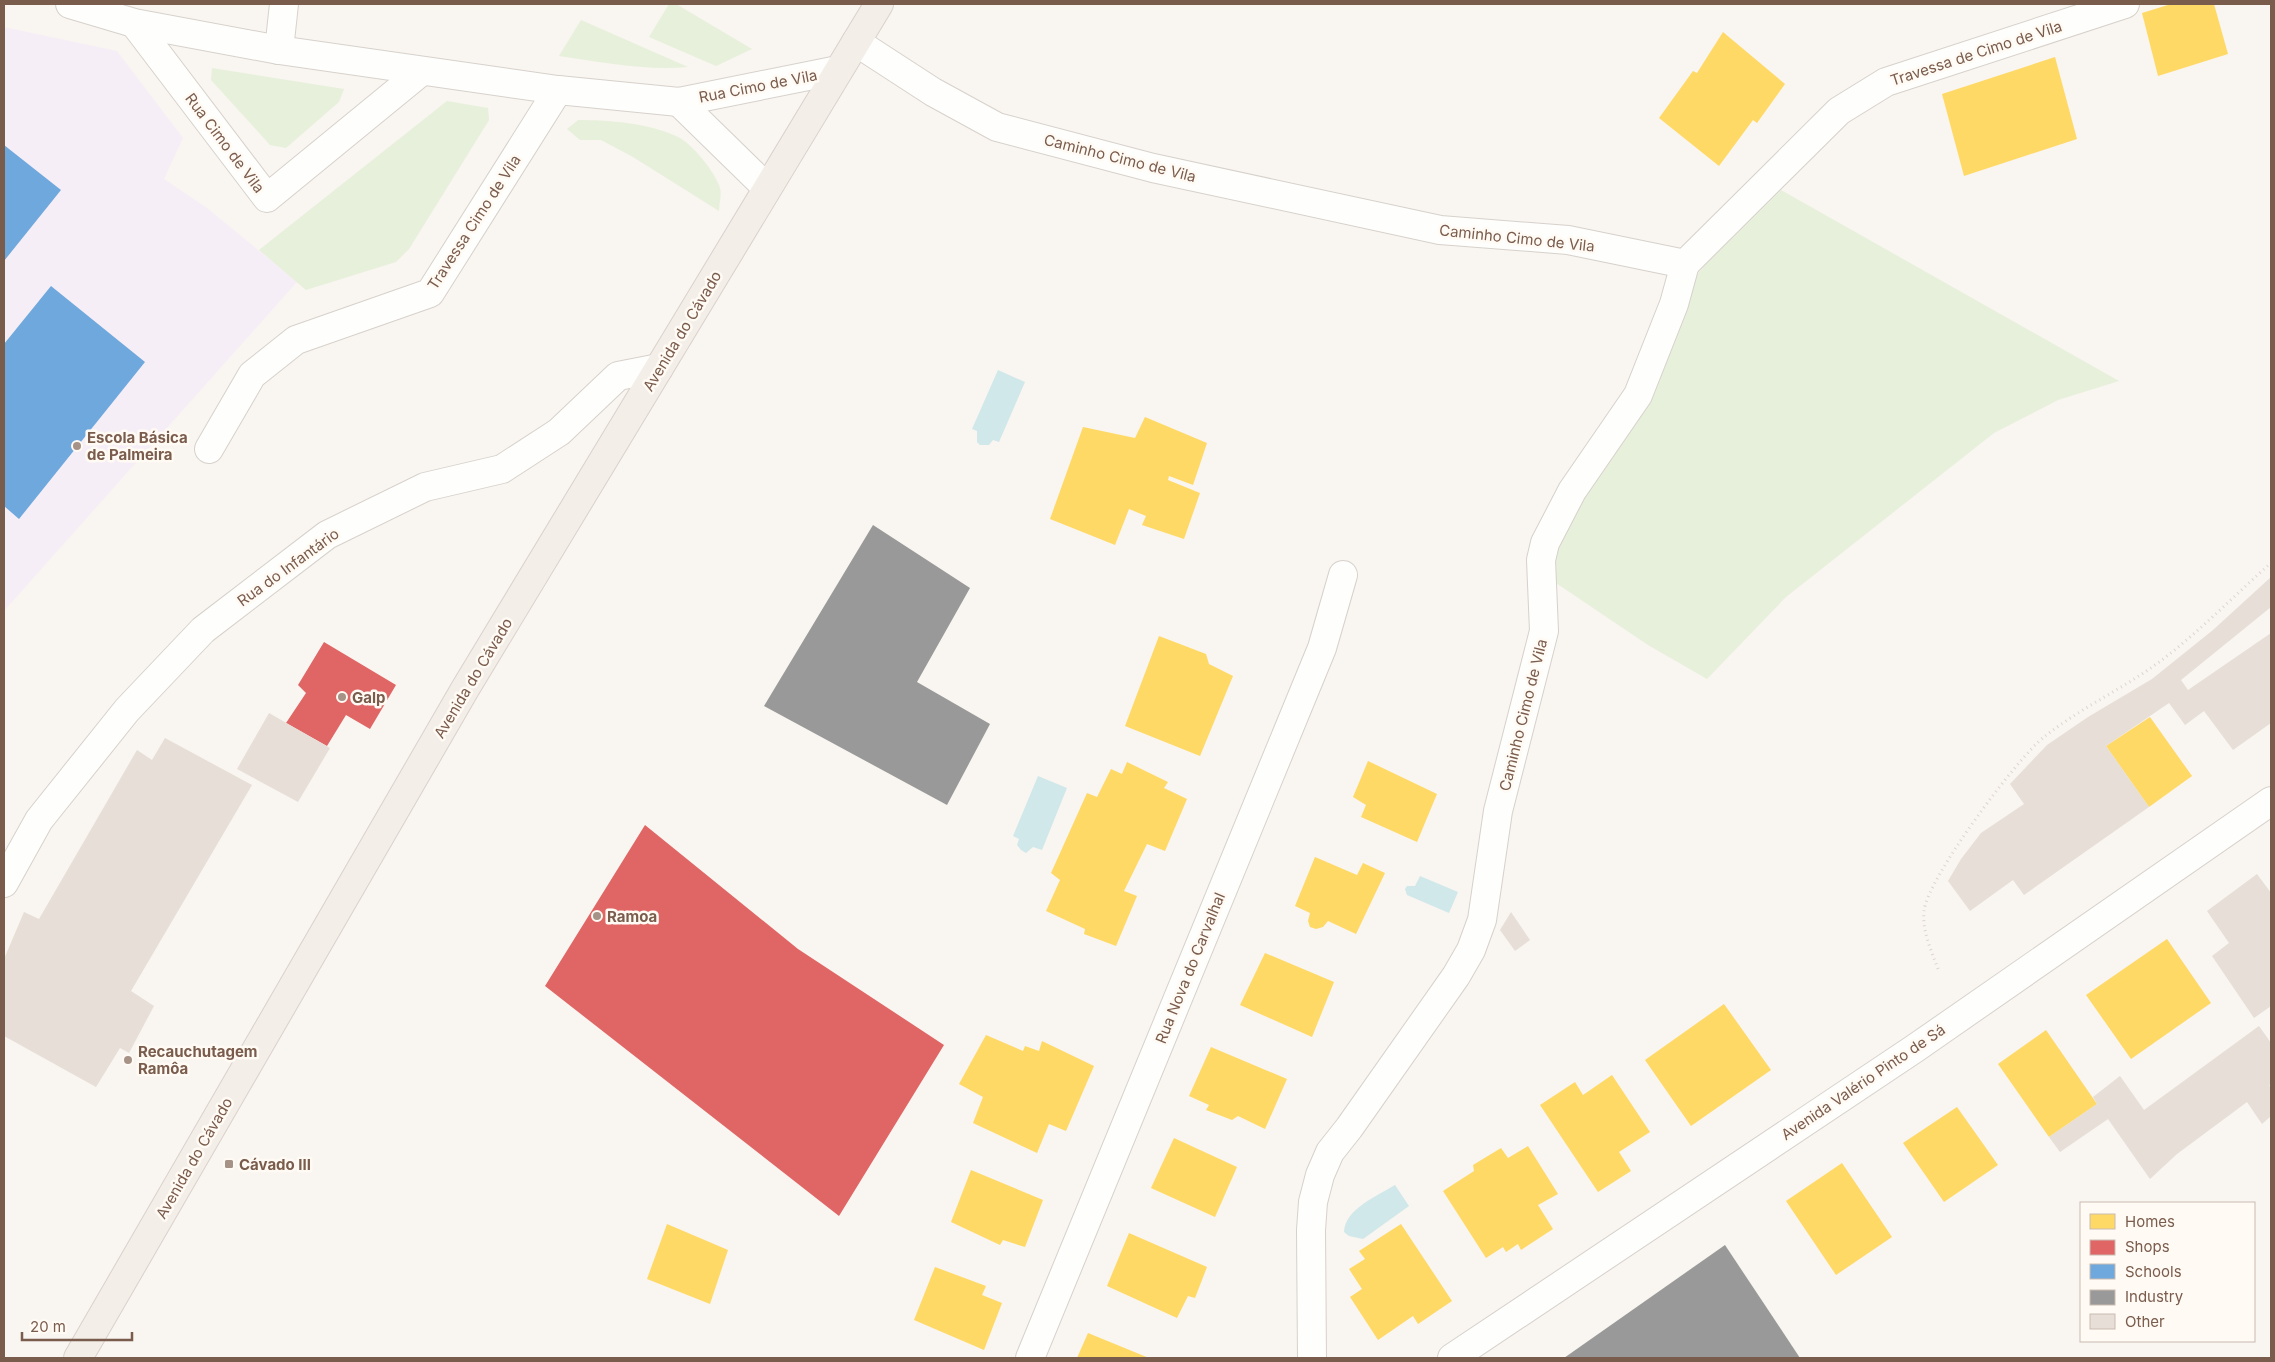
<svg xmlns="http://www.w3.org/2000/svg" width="2275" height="1362" viewBox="0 0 2275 1362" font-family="Inter,sans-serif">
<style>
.education{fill:#f6eef6}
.green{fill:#e7f0db}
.water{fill:#d0e8ea}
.homes{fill:#ffd966}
.shops{fill:#e06666}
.schools{fill:#6fa8dc}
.industry{fill:#999}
.building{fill:#e6ded7}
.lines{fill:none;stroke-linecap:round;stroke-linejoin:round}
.street-casing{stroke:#d7d1cb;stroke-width:30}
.primary-casing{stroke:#dad1cc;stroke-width:30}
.path{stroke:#dcd5d0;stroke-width:3;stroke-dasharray:1 4;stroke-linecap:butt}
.street{stroke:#fefefd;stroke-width:28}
.primary{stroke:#f3eee8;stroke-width:28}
.poi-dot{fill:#a69286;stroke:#fffaf3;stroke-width:2}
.labels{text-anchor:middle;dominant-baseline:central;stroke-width:5;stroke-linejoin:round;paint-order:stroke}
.street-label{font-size:15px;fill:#7a5c4d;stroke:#fffaf3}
.poi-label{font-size:15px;font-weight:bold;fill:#7a5c4d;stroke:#fffaf3;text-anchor:start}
</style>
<rect width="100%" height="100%" fill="#f9f5f0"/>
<path class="education" d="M 4,27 L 117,51 L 183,138 L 164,179 L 207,208 L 297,282 L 4,611 Z"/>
<g class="green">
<path d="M 669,4 L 676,4 L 752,49 L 716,66 L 649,37 Z"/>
<path d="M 581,20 L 688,67 C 645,71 601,62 559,56 Z"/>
<path d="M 212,68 L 344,89 L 339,102 L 286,148 L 270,145 L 211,80 Z"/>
<path d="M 447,101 L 488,108 L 489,120 L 409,249 L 396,262 L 306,290 L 259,250 Z"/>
<path d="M 578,120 C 609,120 647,123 676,136 C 692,143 715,172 720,188 C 722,194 719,204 719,211 L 633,157 L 601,140 L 580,140 L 567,129 Z"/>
<path d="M 1781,190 L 2119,381 L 2058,400 L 1994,433 L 1786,597 L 1707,679 L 1648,645 L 1553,581 L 1551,560 L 1690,283 L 1707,263 Z"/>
</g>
<g class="water">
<path d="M 998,370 L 1025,382 L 999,442 L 993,440 L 989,445 L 980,445 L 977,442 L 977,431 L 972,429 Z"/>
<path d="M 1038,776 L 1067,788 L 1042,850 L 1033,847 L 1026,853 L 1021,850 L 1017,845 L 1019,839 L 1013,836 Z"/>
<path d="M 1420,876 L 1458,892 L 1449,913 L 1407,895 L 1405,889 L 1407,886 L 1415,886 Z"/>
<path d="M 1395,1185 L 1409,1206 L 1363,1239 L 1349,1236 L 1344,1232 C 1345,1209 1377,1196 1395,1185 Z"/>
</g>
<g class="homes">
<path d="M 2171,4 L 2214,4 L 2228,54 L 2158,76 L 2142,13 Z"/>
<path d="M 1723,32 L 1785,84 L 1757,123 L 1753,120 L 1719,166 L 1659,118 L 1693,71 L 1697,73 Z"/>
<path d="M 2055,57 L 2077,139 L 1964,176 L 1942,94 Z"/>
<path d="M 1145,417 L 1207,443 L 1193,485 L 1169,476 L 1168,480 L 1200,493 L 1184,539 L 1142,525 L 1146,516 L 1129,509 L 1115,545 L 1050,519 L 1083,427 L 1135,438 Z"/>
<path d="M 1159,636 L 1206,654 L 1209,664 L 1233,676 L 1200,756 L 1125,726 Z"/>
<path d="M 2150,717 L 2192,776 L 2149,807 L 2106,746 Z"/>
<path d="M 1368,761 L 1437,794 L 1417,842 L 1361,817 L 1366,805 L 1353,797 Z"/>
<path d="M 1127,762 L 1168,782 L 1164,788 L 1187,799 L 1165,851 L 1147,844 L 1124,891 L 1137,896 L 1116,946 L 1084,934 L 1085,929 L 1046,911 L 1060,880 L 1051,873 L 1087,793 L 1097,797 L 1111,769 L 1122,774 Z"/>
<path d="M 1315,857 L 1357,875 L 1363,863 L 1385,873 L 1356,934 L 1328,921 L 1323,927 L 1316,929 L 1310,927 L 1308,921 L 1310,913 L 1295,906 Z"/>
<path d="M 2167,939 L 2211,1003 L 2131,1059 L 2086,995 Z"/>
<path d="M 1265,953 L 1334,982 L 1312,1037 L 1240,1005 Z"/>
<path d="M 1724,1004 L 1771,1070 L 1691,1126 L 1645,1060 Z"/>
<path d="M 2046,1030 L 2097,1104 L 2049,1137 L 1998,1064 Z"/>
<path d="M 986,1035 L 1023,1051 L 1025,1046 L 1039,1051 L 1042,1041 L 1094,1066 L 1066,1131 L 1049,1124 L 1037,1153 L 973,1123 L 983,1097 L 959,1084 Z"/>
<path d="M 1211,1047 L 1287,1079 L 1265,1129 L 1238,1116 L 1232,1120 L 1206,1110 L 1209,1105 L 1189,1096 Z"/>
<path d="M 1612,1075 L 1650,1132 L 1619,1152 L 1631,1171 L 1598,1192 L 1540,1105 L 1575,1082 L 1583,1095 Z"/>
<path d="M 1957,1107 L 1998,1165 L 1944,1202 L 1903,1143 Z"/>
<path d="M 1174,1138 L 1237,1167 L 1215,1217 L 1151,1188 Z"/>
<path d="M 1528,1146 L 1558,1194 L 1538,1205 L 1553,1229 L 1521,1250 L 1518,1244 L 1506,1252 L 1503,1247 L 1486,1258 L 1443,1191 L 1474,1171 L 1473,1165 L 1501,1148 L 1508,1158 Z"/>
<path d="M 1842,1163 L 1892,1237 L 1836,1275 L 1786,1201 Z"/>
<path d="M 971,1170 L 1043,1200 L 1025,1247 L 1003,1240 L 1000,1245 L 951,1222 Z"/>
<path d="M 667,1224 L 728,1250 L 710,1304 L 647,1279 Z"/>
<path d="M 1401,1224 L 1452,1301 L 1418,1324 L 1413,1316 L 1378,1340 L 1350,1297 L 1362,1289 L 1349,1269 L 1365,1259 L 1359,1251 Z"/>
<path d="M 1129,1233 L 1207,1267 L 1195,1298 L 1188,1296 L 1177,1318 L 1107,1286 Z"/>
<path d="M 935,1267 L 986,1286 L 982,1295 L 1002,1303 L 984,1350 L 914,1320 Z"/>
<path d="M 1088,1333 L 1149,1358 L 1077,1358 Z"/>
</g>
<g class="shops">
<path d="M 324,642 L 396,685 L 370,729 L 346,715 L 327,746 L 286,723 L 306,693 L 298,685 Z"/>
<path d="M 645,825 L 798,949 L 944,1045 L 839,1216 L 545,986 Z"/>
</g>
<g class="schools">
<path d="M 4,145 L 61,190 L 4,261 Z"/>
<path d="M 51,286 L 145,362 L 19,519 L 4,506 L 4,344 Z"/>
</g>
<g class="industry">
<path d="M 873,525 L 970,588 L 917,682 L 990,724 L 947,805 L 764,706 Z"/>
<path d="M 1725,1245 L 1800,1358 L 1564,1358 Z"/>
</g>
<g class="building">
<path d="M 2271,577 L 2271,607 L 2181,680 L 2188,690 L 2271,633 L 2271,723 L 2233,750 L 2204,711 L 2185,725 L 2169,703 L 2106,746 L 2149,807 L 2024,895 L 2013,880 L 1970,911 L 1948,881 L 1961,859 L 1981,833 L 2024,804 L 2010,784 L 2047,745 L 2088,717 L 2152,679 L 2213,630 Z"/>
<path d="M 269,713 L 330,748 L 298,802 L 237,769 Z"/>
<path d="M 165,738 L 252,785 L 131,991 L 154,1006 L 129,1053 L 120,1048 L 96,1087 L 4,1036 L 4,959 L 24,912 L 39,919 L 137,750 L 152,760 Z"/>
<path d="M 2257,874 L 2271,893 L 2271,1006 L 2254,1018 L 2212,956 L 2229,943 L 2207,911 Z"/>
<path d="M 1511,912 L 1530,940 L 1515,951 L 1500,930 Z"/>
<path d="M 2259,1026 L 2271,1043 L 2271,1084 L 2269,1085 L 2271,1088 L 2271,1116 L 2262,1124 L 2247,1102 L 2177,1154 L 2150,1179 L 2108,1119 L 2060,1152 L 2049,1137 L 2097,1104 L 2093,1097 L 2120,1076 L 2144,1110 Z"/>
</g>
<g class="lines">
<g class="street-casing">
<g id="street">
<path d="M 70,4 L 134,23 L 279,50 L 558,90 L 679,102 L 838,70"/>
<path d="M 134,23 L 267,198 L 422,71"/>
<path d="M 856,42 L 933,92 L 997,127 L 1153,168 L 1440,230 L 1568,240 L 1685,264"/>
<path d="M 279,50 L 284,4"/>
<path d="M 679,102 L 767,188"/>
<path d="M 1685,264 L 1839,111 L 1886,82 L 2125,4"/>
<path d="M 209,449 L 252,375 L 296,340 L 430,293 L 558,90"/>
<path d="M 4,883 L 39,820 L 127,710 L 203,630 L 327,535 L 425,487 L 502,469 L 559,432 L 618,376 L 659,368"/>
<path d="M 1030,1358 L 1322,648 L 1343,575"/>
<path d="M 1312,1358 L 1311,1230 L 1313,1202 L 1320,1175 L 1330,1152 L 1349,1128 L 1456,976 L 1471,950 L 1482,920 L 1498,811 L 1544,631 L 1541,560 L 1545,543 L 1572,491 L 1638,395 L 1674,304 L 1685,264"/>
<path d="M 1452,1358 L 1914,1049 L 2271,801"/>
</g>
</g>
<g class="primary-casing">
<path id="primary" d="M 78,1358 L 465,689 L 879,4"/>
</g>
<path class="path" d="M 1938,969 C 1931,950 1922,931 1924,911 C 1927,879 2017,758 2044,737 C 2075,712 2112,694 2145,672 C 2191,641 2230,599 2271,563"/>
<use href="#street" class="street"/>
<use href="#primary" class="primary"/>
</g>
<g class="poi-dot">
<circle cx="77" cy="446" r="5"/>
<circle cx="342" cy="697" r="5"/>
<circle cx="597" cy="916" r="5"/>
<circle cx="128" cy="1060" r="5"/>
<rect x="224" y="1159" width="10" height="10" rx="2.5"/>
</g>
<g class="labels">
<g class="street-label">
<text transform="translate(1976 53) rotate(-18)">Travessa de Cimo de Vila</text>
<text transform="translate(758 86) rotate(-11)">Rua Cimo de Vila</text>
<text transform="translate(225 143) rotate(53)">Rua Cimo de Vila</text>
<text transform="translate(1120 158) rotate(14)">Caminho Cimo de Vila</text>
<text transform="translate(474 222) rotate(-57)">Travessa Cimo de Vila</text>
<text transform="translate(1517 238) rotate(6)">Caminho Cimo de Vila</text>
<text transform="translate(682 331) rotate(-59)">Avenida do Cávado</text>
<text transform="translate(288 567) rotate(-36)">Rua do Infantário</text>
<text transform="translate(473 678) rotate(-59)">Avenida do Cávado</text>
<text transform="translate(1523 715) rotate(-76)">Caminho Cimo de Vila</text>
<text transform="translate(1190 968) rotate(-68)">Rua Nova do Carvalhal</text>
<text transform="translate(1863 1082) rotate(-34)">Avenida Valério Pinto de Sá</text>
<text transform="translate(194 1158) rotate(-60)">Avenida do Cávado</text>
</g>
<g class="poi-label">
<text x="87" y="437">Escola Básica<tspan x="87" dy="17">de Palmeira</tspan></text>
<text x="352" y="697">Galp</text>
<text x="607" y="916">Ramoa</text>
<text x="138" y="1051">Recauchutagem<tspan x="138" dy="17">Ramôa</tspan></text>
<text x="239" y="1164">Cávado III</text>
</g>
</g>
<rect width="2275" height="1362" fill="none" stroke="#7a5c4d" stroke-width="10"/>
<rect x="2080" y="1202" width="175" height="140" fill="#fffaf3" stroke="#cabbb1"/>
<rect x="2090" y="1214" width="25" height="15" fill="#ffd966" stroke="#cabbb1"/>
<text x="2125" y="1227" font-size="15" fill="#7a5c4d">Homes</text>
<rect x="2090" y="1240" width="25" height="15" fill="#e06666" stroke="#cabbb1"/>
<text x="2125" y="1252" font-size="15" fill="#7a5c4d">Shops</text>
<rect x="2090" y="1264" width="25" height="15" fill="#6fa8dc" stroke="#cabbb1"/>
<text x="2125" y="1277" font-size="15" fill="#7a5c4d">Schools</text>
<rect x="2090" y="1290" width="25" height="15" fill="#999999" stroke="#cabbb1"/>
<text x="2125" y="1302" font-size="15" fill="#7a5c4d">Industry</text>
<rect x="2090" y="1314" width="25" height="15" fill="#e6ded7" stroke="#cabbb1"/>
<text x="2125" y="1327" font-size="15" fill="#7a5c4d">Other</text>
<path d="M22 1332v8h110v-8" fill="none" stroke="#7a5c4d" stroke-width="2.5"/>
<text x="30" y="1332" font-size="15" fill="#7a5c4d" stroke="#fffaf3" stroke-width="4" paint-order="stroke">20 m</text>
</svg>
